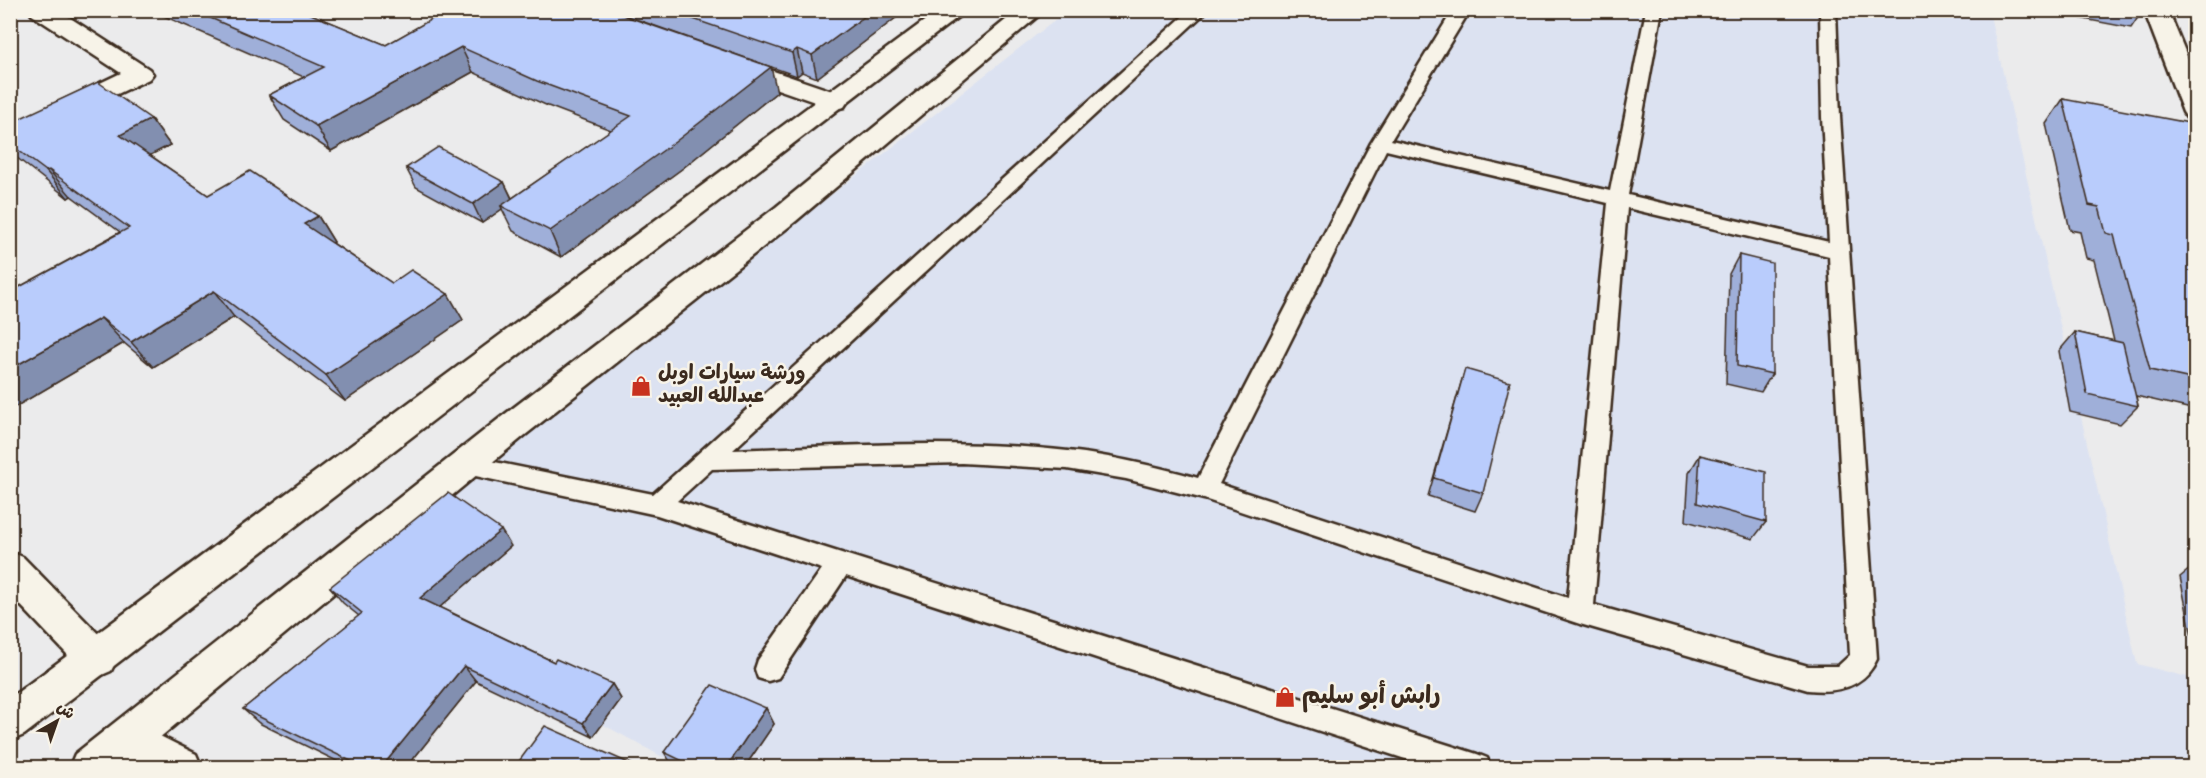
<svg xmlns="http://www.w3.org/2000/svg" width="2206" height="778" viewBox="0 0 2206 778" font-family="'Indie Flower','Playpen Sans Arabic',sans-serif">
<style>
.built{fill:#dce2f1}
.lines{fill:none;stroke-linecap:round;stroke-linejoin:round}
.service-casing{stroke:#3b2a1e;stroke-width:5}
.minor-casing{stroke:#3b2a1e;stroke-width:5}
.tertiary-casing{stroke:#3b2a1e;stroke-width:5}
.service{fill:#f7f3e8;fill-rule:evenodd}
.minor{fill:#f7f3e8;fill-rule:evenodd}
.tertiary{fill:#f7f3e8;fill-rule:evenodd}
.wall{fill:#9fafd9;stroke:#3b2a1e;stroke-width:1.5}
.shaded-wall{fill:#828fb0;stroke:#3b2a1e;stroke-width:1.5}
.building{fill:#b9ccfc;stroke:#3b2a1e;stroke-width:1.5}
.labels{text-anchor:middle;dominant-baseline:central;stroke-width:5;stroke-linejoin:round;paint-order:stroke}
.poi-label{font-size:20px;font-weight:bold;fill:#3b2a1e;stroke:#f7f3e8;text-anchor:start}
.near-poi-label{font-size:24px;font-weight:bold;fill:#3b2a1e;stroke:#f7f3e8;text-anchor:start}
</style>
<rect width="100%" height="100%" fill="#ebebec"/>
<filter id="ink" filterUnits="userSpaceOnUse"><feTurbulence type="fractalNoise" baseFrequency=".0167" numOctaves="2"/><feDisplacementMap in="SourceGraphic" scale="12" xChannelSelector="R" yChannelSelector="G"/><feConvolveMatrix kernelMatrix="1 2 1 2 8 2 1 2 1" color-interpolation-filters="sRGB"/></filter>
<g filter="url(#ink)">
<path class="built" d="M 1067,11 L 1989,11 L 2137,664 L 2195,679 L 2195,767 L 681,767 L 338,580 Z"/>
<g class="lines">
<g class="service-casing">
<path id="service" d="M 1190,10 L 1208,10 L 733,450 C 844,446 957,438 1068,451 C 1112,456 1155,466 1198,478 L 1371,143 L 1453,10 L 1470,10 L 1391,140 L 1610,191 L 1646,10 L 1662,10 L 1628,195 L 1829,242 L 1822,117 L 1820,10 L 1836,10 L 1840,117 L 1877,659 C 1864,688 1837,693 1808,690 L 1580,624 L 1204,499 L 1126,479 L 1067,469 L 962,463 L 712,469 L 677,501 L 1477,754 L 1487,758 L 1491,768 L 1433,768 L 846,576 L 778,678 L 768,681 L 758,678 L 755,669 L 758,660 L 822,569 L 657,515 L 457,472 L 453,465 L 457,458 L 465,456 L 653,494 ZM 1386,150 L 1608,203 L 1568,598 L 1219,484 ZM 1627,208 L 1829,256 L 1850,655 L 1838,666 L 1808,666 L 1594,605 Z"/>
</g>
<g class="minor-casing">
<g id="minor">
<path d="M 29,10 L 58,10 L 149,69 L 153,74 L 149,79 L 10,145 L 10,126 L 121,73 L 32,15 Z"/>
<path d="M 2144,10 L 2168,10 L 2196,78 L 2196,120 L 2187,118 L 2183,112 Z"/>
<path d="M 732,57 L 844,95 L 848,101 L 844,107 L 835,109 L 723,70 L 719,65 L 723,60 Z"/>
<path d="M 10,552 L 23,557 L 111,647 L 117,659 L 111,671 L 97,677 L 83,671 L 10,594 Z"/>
<path d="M 128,720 L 196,754 L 202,768 L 140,768 L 113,753 L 107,739 L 113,725 Z"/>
</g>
</g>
<g class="tertiary-casing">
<g id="tertiary">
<path d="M 939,10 L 967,10 L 24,735 L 10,741 L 10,698 Z"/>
<path d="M 1018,10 L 1045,10 L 796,221 L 524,436 L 123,768 L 69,768 L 75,754 L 500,418 L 776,207 Z"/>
</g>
</g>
<use href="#service" class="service"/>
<use href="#minor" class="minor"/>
<use href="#tertiary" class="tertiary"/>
</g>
<g class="wall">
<path d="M 150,10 L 301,10 L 386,45 L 439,15 L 777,92 L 683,168 L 561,257 L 513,231 L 502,209 L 482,223 L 416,187 L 406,168 L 504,182 L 512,198 L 611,130 L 548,106 L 473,72 L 331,151 L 284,120 L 269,95 L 304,77 Z"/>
<path d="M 610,10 L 910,10 L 904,15 L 901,14 L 817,78 L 802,72 L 797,76 Z"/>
<path d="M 2037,10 L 2143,10 L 2131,28 Z"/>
<path d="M 2063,99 L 2196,141 L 2196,410 L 2136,396 L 2138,406 L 2120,424 L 2070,412 L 2059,351 L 2075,332 L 2114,341 L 2094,260 L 2086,258 L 2080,232 L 2070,230 L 2046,124 Z"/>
<path d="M 151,119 L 170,145 L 150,155 L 208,195 L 318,216 L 334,242 L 333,243 L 392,283 L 448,294 L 463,320 L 345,401 L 234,317 L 153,367 L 124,343 L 10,410 L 10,292 L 120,232 L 71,196 L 68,198 L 16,157 L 10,150 L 10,123 Z"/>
<path d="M 1739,255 L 1772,374 L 1761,392 L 1726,384 L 1729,274 Z"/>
<path d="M 1465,369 L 1483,493 L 1475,511 L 1428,496 Z"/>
<path d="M 1700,455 L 1766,522 L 1753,539 L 1686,521 L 1689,473 Z"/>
<path d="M 511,546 L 440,607 L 554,662 L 612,684 L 621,699 L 593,737 L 476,681 L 406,768 L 351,768 L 259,723 L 243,709 L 359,616 L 343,603 L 330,587 Z"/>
<path d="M 2196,564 L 2196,657 L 2180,577 Z"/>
<path d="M 766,708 L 774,724 L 744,768 L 674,768 L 664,752 Z"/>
</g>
<g class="shaded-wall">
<path d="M 873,10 L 901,10 L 901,14 L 817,78 L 812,55 Z"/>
<path d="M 904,10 L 910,10 L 904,15 Z"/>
<path d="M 461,47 L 473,72 L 331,151 L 316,126 Z"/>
<path d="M 797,49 L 802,72 L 797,76 L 792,53 Z"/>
<path d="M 771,67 L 777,92 L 683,168 L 561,257 L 550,231 Z"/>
<path d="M 151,119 L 170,145 L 139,161 L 120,135 Z"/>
<path d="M 49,170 L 71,196 L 68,198 L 46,171 Z"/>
<path d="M 504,182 L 513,201 L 501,206 L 502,209 L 482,223 L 473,204 Z"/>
<path d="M 318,216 L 334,242 L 321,250 L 304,224 Z"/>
<path d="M 214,291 L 234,317 L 153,367 L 131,342 Z"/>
<path d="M 448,294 L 463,320 L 345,401 L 326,375 Z"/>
<path d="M 101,318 L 124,343 L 10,410 L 10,369 Z"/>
<path d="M 501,530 L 511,546 L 433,613 L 420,598 Z"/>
<path d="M 464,666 L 476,681 L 406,768 L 381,768 Z"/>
<path d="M 612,684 L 621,699 L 593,737 L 583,723 Z"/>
<path d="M 766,708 L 774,724 L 744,768 L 726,768 Z"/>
</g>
<g class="building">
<path d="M 192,10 L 301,10 L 386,45 L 439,15 L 443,10 L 608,10 L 771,67 L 675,142 L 550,231 L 501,206 L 631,116 L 537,81 L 461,47 L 316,126 L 269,95 L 324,67 Z"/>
<path d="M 667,10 L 873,10 L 812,55 L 797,49 L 792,53 Z"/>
<path d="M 98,82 L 151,119 L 120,135 L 208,195 L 250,171 L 318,216 L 304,224 L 392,283 L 411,270 L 448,294 L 326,375 L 214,291 L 131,342 L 101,318 L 10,369 L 10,292 L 129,228 L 49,170 L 46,171 L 10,144 L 10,123 Z"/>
<path d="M 2063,99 L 2189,123 L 2196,141 L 2196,380 L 2150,370 L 2114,235 L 2106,233 L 2099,207 L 2089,205 Z"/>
<path d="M 438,147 L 504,182 L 473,204 L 406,168 Z"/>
<path d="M 1739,255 L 1772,263 L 1772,374 L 1737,366 Z"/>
<path d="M 2075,332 L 2123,343 L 2138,406 L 2087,394 Z"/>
<path d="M 1465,369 L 1510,382 L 1483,493 L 1434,478 Z"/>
<path d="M 1700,455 L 1766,472 L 1766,522 L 1697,503 Z"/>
<path d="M 448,493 L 501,530 L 420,598 L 554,662 L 556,659 L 612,684 L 583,723 L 464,666 L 381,768 L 365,768 L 243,709 L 362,613 L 330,587 Z"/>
<path d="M 712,685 L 766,708 L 726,768 L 697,768 L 664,752 Z"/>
<path d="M 545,726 L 640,768 L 514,768 Z"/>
</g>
</g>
<defs>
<g id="shop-bare" transform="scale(1.62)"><path d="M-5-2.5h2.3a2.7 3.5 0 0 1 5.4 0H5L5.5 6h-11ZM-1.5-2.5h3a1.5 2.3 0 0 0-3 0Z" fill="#c8321e" stroke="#f7f3e8" stroke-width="2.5" paint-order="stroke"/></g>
</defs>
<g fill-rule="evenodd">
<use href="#shop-bare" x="641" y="386"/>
<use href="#shop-bare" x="1285" y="697"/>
</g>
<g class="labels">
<g class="poi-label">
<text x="658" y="374">ورشة سيارات اوبل<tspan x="658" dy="23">عبدالله العبيد</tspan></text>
</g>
<g class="near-poi-label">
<text x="1302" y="697">رابش أبو سليم</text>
</g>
</g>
<rect width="2206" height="778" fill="none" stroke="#f7f3e8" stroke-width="36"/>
<rect x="18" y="18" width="2170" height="742" fill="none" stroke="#3b2a1e" stroke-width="2" filter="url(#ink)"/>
<g transform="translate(57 721) rotate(40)" stroke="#f7f3e8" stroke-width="4.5" paint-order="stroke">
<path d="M0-4.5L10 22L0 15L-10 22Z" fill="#3b2a1e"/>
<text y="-9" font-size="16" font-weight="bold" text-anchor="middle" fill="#3b2a1e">ش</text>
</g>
</svg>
